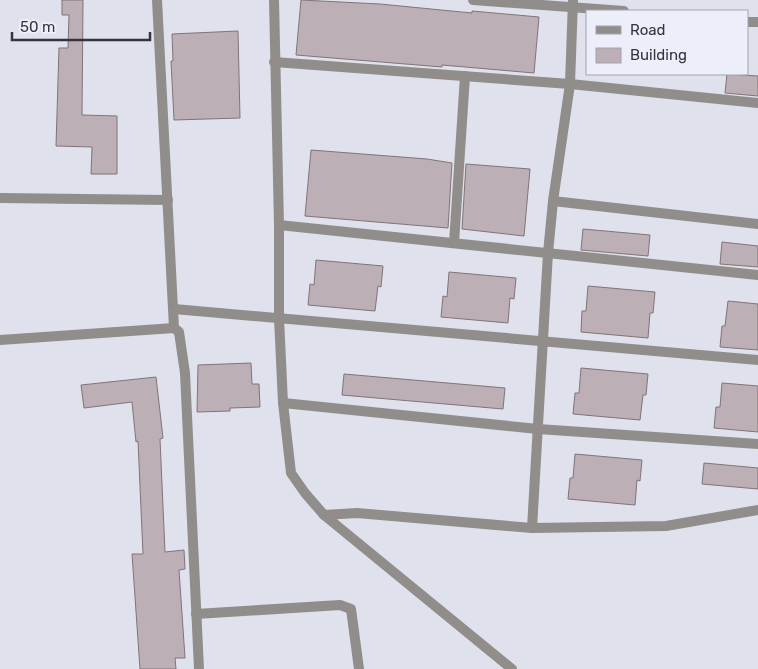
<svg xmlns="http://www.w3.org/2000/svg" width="758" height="669" viewBox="0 0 758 669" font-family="Rubik,sans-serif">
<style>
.building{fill:#bcafb5;stroke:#807479}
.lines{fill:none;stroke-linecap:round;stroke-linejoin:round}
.street{stroke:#918d8a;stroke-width:10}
</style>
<rect width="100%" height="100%" fill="#dfe1ec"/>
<g class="building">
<path d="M 62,0 L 83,0 L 82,115 L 117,116 L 117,174 L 91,174 L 92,147 L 56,146 L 59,48 L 68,48 L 69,15 L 62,15 Z"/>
<path d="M 301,0 L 380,4 L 472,13 L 472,11 L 539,17 L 534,73 L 442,65 L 442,67 L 296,55 Z"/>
<path d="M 238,31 L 240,118 L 174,120 L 171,61 L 173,61 L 172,34 Z"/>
<path d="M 727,74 L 758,76 L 758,96 L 725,93 Z"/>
<path d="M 311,150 L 427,159 L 452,163 L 448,228 L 305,216 Z"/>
<path d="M 466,164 L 530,169 L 524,236 L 462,229 Z"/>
<path d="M 583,229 L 650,235 L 648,256 L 581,250 Z"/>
<path d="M 722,242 L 758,246 L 758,267 L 720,264 Z"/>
<path d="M 316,260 L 383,266 L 381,287 L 378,286 L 375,311 L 308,305 L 310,284 L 314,285 Z"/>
<path d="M 449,272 L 516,278 L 514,299 L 510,298 L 508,323 L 441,317 L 443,296 L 447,297 Z"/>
<path d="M 588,286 L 655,292 L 653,313 L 650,313 L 648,338 L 581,332 L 582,311 L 586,311 Z"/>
<path d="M 728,301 L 758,304 L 758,350 L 720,347 L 722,326 L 725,326 Z"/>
<path d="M 251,363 L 252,384 L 259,384 L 260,407 L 230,408 L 230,411 L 197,412 L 198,365 Z"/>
<path d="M 581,368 L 648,374 L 646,395 L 643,395 L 640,420 L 573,414 L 575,393 L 579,393 Z"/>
<path d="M 344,374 L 505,388 L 503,409 L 342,395 Z"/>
<path d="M 156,377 L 163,438 L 160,439 L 165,552 L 184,550 L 185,569 L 179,570 L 185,658 L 175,658 L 176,669 L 140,669 L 132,554 L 143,554 L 138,441 L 136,442 L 132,402 L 84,408 L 81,385 Z"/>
<path d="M 722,383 L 758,386 L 758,432 L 714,428 L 716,407 L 720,407 Z"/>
<path d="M 575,454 L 642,460 L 640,481 L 637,480 L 635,505 L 568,499 L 570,478 L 573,478 Z"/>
<path d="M 704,463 L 758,468 L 758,489 L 702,484 Z"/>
</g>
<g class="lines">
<g class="street">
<path d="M 157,0 L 174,328 L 179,332 L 185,373 L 199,669"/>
<path d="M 274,0 L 279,225 L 279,318 L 283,403 L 291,473 L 305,493 L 324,515 L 357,513 L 532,528 L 666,526 L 758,510"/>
<path d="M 473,0 L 624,11"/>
<path d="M 747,22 L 758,22"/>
<path d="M 274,62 L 570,84 L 758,103"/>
<path d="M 0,198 L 168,200"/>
<path d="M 553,201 L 758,224"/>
<path d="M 279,225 L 758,275"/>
<path d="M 454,243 L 465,76"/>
<path d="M 174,309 L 758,360"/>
<path d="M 0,340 L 174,328"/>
<path d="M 283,403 L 538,429 L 758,444"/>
<path d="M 324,515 L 512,669"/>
<path d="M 532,528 L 548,253 L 553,201 L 570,84 L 573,0"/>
<path d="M 196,614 L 340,605 L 351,609 L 359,669"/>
</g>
</g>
<rect x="586" y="10" width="162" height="65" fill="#eceefa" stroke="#a2a4ad"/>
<rect x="596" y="26" width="25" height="8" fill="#918d8a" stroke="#a2a4ad"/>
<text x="630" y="35" font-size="15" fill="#34353a">Road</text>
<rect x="596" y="48" width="25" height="15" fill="#bcafb5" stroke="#a2a4ad"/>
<text x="630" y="60" font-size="15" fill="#34353a">Building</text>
<path d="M12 32v8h138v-8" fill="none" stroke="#34353a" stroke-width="2.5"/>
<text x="20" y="32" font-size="15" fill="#34353a" stroke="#eceefa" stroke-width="4" paint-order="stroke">50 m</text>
</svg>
